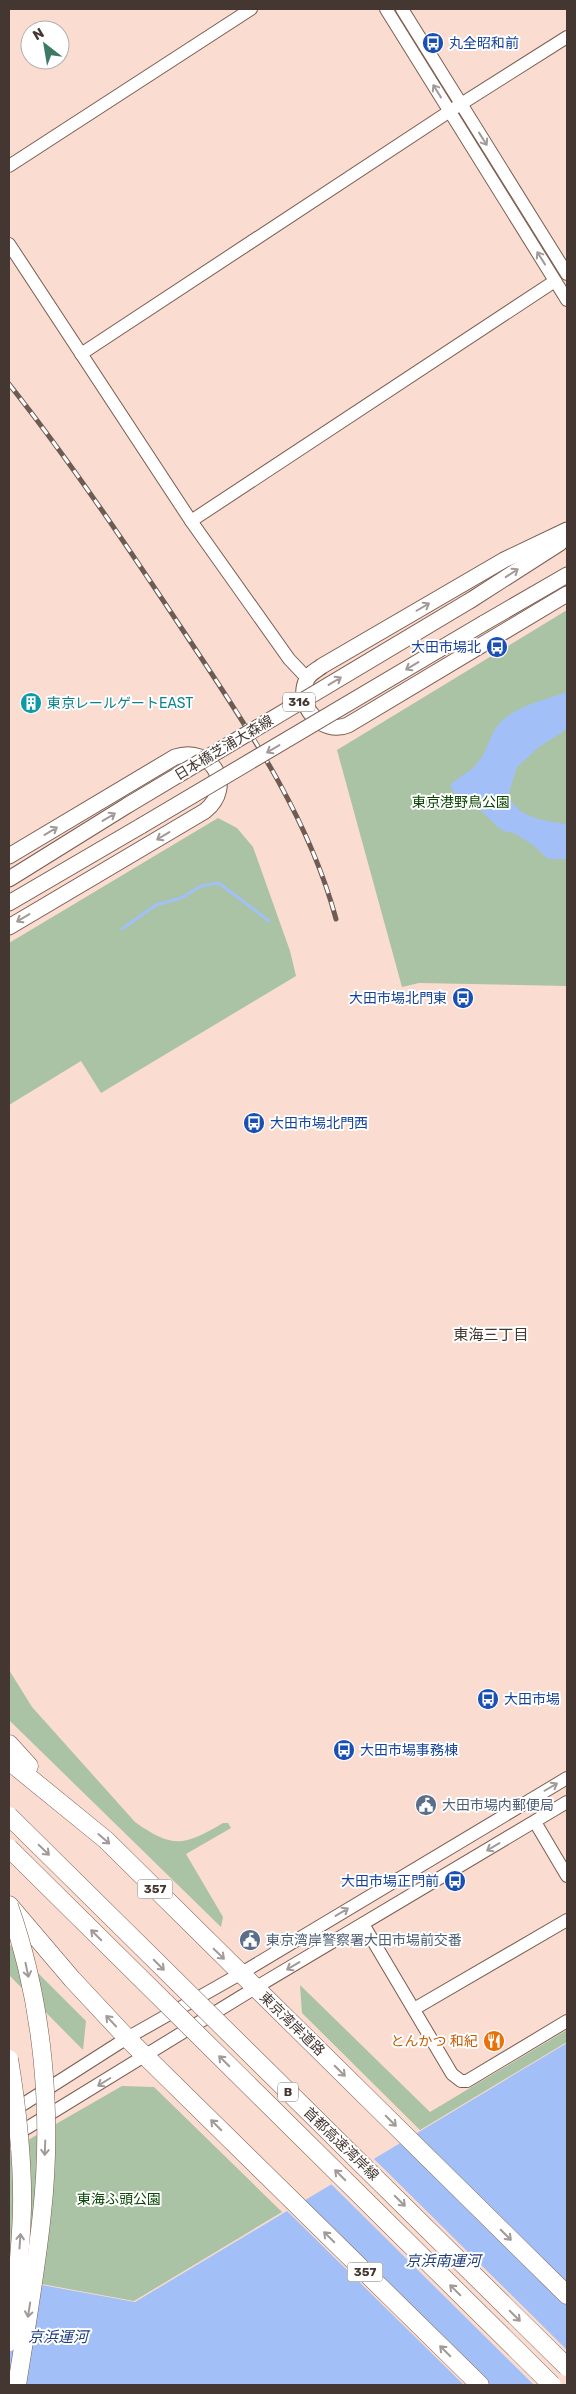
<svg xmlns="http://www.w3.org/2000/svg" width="576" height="2394" viewBox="0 0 576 2394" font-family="Rubik,'Noto Sans JP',sans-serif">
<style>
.green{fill:#a9c3a4}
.water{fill:#a2c0f7}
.pier{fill:#fadcd0}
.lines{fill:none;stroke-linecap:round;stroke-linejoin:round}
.stream{stroke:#a2c0f7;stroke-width:3}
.minor-casing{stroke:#7b5c4f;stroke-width:14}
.major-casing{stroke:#7b5c4f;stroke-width:17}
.highway-casing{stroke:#7b5c4f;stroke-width:19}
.minor{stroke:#fff;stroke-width:12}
.major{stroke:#fff;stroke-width:15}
.highway{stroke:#fff;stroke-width:18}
.rail-casing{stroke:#6d5b54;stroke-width:5}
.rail{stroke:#fff;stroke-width:3;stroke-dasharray:9;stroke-linecap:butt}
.major-bridge-casing{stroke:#7b5c4f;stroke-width:17;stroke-linecap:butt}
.highway-bridge-casing{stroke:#7b5c4f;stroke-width:19;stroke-linecap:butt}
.major-bridge{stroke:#fff;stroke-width:15}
.highway-bridge{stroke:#fff;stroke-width:18}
.oneway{stroke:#a29a98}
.labels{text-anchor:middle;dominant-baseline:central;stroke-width:4;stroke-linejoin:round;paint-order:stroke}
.shield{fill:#fff;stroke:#7c726e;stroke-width:1}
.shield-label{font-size:12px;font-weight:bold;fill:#443630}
.transit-label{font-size:14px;fill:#164399;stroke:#fff;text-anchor:start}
.culture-label{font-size:14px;fill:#0d838f;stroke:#fff;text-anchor:start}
.street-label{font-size:14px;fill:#443630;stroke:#fff}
.park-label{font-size:14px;fill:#074500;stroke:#fff}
.service-label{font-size:14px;fill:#4e5e75;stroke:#fff;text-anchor:start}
.food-label{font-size:14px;fill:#c56008;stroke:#fff;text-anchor:end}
.neighbourhood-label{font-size:15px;fill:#443630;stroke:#fff}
.water-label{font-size:15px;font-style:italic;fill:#1e3d7d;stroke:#fff}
</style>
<rect width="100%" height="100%" fill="#fadcd0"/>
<g class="green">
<path d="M 567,610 L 567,986 L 419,983 L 402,987 L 337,750 Z"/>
<path d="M 218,818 L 237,828 L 253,847 L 290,951 L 296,976 L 101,1093 L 81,1061 L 9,1105 L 9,943 Z"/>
<path d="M 9,1670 L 32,1707 L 135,1822 C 173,1849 184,1846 223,1823 L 228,1823 L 231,1828 L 186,1854 L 223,1917 L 221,1927 L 9,1720 Z"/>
<path d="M 9,1944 L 86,2021 L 83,2050 L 9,1975 Z"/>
<path d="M 300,1985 L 430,2112 L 567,2030 L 567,2042 L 420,2130 L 302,2013 Z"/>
<path d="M 122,2086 L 154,2087 L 282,2212 L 134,2301 L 9,2278 L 9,2151 Z"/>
</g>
<g class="water">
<path d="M 567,692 L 567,729 L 539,747 L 517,767 L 508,796 C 519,818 544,821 567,824 L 567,859 L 548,859 L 533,845 L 516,834 L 501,830 L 466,796 L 455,794 L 450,785 C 459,776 472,772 479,761 C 490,747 490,730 504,719 C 522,704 546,700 567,692 Z"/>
<path d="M 567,2043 L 567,2385 L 9,2385 L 9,2279 L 135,2302 Z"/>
</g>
<g class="pier">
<path d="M 372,2157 L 567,2350 L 567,2385 L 534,2385 L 329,2182 Z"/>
<path d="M 300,2200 L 487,2385 L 464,2385 L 285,2209 Z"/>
</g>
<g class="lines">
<path class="stream" d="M 122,929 L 156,905 L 181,898 L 201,886 L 219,883 L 269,921"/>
<g class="minor-casing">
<g id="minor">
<path d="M 386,9 L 567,300"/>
<path d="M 402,9 L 567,274"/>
<path d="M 9,166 L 251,9"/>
<path d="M 9,244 L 191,521 L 289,659 L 307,678"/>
<path d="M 81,354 L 450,111 L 567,37"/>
<path d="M 191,521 L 555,281"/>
<path d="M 535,1822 L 567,1876"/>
<path d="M 363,1924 L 452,2074 L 461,2081 L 467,2081 L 567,2021"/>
<path d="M 414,2009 L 567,1920"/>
<path d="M 11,2112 L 127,2038 L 240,1974 L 567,1778"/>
<path d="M 9,2139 L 255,1988 L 567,1802"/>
</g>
</g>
<g class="major-casing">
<g id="major">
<path d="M 567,530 L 504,560 L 322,666 C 317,670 310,673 307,679 C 294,705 322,736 348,725 L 567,594"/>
<path d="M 471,600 L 560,543"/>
<path d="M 484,623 L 567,575"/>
<path d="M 9,856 L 175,757 C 212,745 236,786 205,811 L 9,927"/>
<path d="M 9,879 L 128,805"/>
<path d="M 9,903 L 141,826"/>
</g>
</g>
<g class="highway-casing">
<g id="highway">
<path d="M 9,1744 L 29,1766"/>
<path d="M 9,1761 L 106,1840 L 567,2295"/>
<path d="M 9,1905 L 72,1979 L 127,2038 L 480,2385"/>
</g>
</g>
<use href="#minor" class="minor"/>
<use href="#major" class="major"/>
<use href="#highway" class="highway"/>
<g class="rail-casing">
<path id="rail" d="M 9,384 C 73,465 131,552 188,638 C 247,727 308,815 336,919"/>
</g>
<use href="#rail" class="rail"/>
<g class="major-bridge-casing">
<g id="major-bridge">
<path d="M 128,805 L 471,600"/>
<path d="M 141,826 L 484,623"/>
</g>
</g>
<g class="highway-bridge-casing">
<g id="highway-bridge">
<path d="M 9,1816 L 567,2367"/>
<path d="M 9,1848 L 552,2385"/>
<path d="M 9,1906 C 43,2002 53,2112 42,2213 C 36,2271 26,2328 17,2385"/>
<path d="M 9,2059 C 17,2108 23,2158 22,2208 C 21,2253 15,2297 9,2342"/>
</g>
</g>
<use href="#major-bridge" class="major-bridge"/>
<use href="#highway-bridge" class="highway-bridge"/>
</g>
<defs><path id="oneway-shaft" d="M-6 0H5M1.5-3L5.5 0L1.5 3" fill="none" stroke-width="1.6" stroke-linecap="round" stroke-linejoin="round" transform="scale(1.25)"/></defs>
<g class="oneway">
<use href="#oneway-shaft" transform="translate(437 91) rotate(-122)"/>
<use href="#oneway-shaft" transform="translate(483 139) rotate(58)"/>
<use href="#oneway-shaft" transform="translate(541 258) rotate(-122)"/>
<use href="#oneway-shaft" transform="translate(512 573) rotate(-33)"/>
<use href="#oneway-shaft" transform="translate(423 607) rotate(-30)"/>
<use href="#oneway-shaft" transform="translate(412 666) rotate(149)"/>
<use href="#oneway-shaft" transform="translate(335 681) rotate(-31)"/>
<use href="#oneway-shaft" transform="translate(273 749) rotate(149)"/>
<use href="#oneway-shaft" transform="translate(109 817) rotate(-31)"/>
<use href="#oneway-shaft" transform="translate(51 831) rotate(-31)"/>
<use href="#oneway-shaft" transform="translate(163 836) rotate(149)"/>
<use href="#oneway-shaft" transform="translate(23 918) rotate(149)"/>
<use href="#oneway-shaft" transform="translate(551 1787) rotate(-30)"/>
<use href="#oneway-shaft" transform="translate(104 1839) rotate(41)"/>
<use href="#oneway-shaft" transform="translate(493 1847) rotate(149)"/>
<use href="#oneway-shaft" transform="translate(44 1850) rotate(44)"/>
<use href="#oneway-shaft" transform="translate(342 1912) rotate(-31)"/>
<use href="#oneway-shaft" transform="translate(96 1935) rotate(-135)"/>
<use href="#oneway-shaft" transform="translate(219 1954) rotate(44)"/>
<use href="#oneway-shaft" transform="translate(159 1965) rotate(45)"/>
<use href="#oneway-shaft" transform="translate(293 1966) rotate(149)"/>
<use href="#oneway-shaft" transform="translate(27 1970) rotate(78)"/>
<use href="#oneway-shaft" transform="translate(111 2021) rotate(-133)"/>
<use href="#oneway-shaft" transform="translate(224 2061) rotate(-135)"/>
<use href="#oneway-shaft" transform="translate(340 2071) rotate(45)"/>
<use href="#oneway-shaft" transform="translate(104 2082) rotate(148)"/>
<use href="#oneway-shaft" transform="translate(391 2121) rotate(45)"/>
<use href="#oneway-shaft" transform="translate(216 2125) rotate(-135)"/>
<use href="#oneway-shaft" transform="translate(45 2148) rotate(92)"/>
<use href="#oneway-shaft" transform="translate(340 2175) rotate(-135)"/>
<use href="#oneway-shaft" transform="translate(400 2201) rotate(45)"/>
<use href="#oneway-shaft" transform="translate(506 2235) rotate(45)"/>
<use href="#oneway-shaft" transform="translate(329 2237) rotate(-135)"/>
<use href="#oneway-shaft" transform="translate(20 2241) rotate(-86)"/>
<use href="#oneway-shaft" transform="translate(455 2290) rotate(-135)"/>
<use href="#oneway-shaft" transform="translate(29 2310) rotate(99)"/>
<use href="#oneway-shaft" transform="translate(515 2316) rotate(45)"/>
<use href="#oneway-shaft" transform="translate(445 2351) rotate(-135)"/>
</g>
<defs>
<g id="bus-disc" transform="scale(1.125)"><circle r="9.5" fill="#1a4fb4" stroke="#fff"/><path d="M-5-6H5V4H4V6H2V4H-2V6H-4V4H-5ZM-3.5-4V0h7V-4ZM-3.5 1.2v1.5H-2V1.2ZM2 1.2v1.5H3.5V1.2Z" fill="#fff"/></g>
<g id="building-disc" transform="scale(1.125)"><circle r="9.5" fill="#0f9aa8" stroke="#fff"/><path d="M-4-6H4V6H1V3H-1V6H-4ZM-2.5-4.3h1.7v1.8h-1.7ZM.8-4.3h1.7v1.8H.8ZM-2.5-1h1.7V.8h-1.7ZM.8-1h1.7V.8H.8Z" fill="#fff"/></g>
<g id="civic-disc" transform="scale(1.125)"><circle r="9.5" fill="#5c6f8a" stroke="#fff"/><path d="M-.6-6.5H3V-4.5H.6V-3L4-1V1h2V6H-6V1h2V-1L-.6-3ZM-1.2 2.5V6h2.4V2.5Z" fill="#fff"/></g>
<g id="restaurant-disc" transform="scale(1.125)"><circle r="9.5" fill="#e8710a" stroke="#fff"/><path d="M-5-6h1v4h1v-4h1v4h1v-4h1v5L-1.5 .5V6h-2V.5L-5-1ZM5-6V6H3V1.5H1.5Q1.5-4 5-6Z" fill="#fff"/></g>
</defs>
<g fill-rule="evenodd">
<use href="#bus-disc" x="433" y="43"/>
<use href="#bus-disc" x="497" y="647"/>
<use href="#building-disc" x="31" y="703"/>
<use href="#bus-disc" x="463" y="998"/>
<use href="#bus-disc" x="254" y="1123"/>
<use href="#bus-disc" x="488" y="1699"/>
<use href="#bus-disc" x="344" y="1750"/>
<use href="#civic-disc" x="426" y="1805"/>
<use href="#bus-disc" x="455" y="1881"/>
<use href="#civic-disc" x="250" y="1940"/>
<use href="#restaurant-disc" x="494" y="2041"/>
</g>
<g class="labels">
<g class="shield">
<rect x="283" y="692.5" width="32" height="19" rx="4"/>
<rect x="137.5" y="1879.5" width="35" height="19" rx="4"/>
<rect x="278" y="2082.5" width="20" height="19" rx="4"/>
<rect x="347.5" y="2262.5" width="35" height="19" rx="4"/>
</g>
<g class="shield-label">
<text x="299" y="702">316</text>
<text x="155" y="1889">357</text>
<text x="288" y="2092">B</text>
<text x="365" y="2272">357</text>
</g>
<g class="transit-label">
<text x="449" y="43">丸全昭和前</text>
<text x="481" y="647" text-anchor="end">大田市場北</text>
<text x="447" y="998" text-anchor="end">大田市場北門東</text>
<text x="270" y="1123">大田市場北門西</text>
<text x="504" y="1699">大田市場</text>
<text x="360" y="1750">大田市場事務棟</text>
<text x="439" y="1881" text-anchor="end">大田市場正門前</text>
</g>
<g class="culture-label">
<text x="47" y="703">東京レールゲートEAST</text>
</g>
<g class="street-label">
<text transform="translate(224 748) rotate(-31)">日本橋芝浦大森線</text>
<text transform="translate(292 2024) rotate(44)">東京湾岸道路</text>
<text transform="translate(341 2144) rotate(44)">首都高速湾岸線</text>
</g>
<g class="park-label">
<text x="461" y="802">東京港野鳥公園</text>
<text x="119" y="2199">東海ふ頭公園</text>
</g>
<g class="service-label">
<text x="442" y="1805">大田市場内郵便局</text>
<text x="266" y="1940">東京湾岸警察署大田市場前交番</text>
</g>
<g class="food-label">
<text x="478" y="2041">とんかつ 和紀</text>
</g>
<g class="neighbourhood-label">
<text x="491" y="1335">東海三丁目</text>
</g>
<g class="water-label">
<text x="443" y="2261">京浜南運河</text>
<text x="58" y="2337">京浜運河</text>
</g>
</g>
<rect width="576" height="2394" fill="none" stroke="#443630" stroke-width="20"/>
<g transform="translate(45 45) rotate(329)"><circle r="24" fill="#ffffff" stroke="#b4afac"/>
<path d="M0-4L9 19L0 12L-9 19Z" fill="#3d7a65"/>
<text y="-8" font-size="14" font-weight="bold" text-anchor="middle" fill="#443630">N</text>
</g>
</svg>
